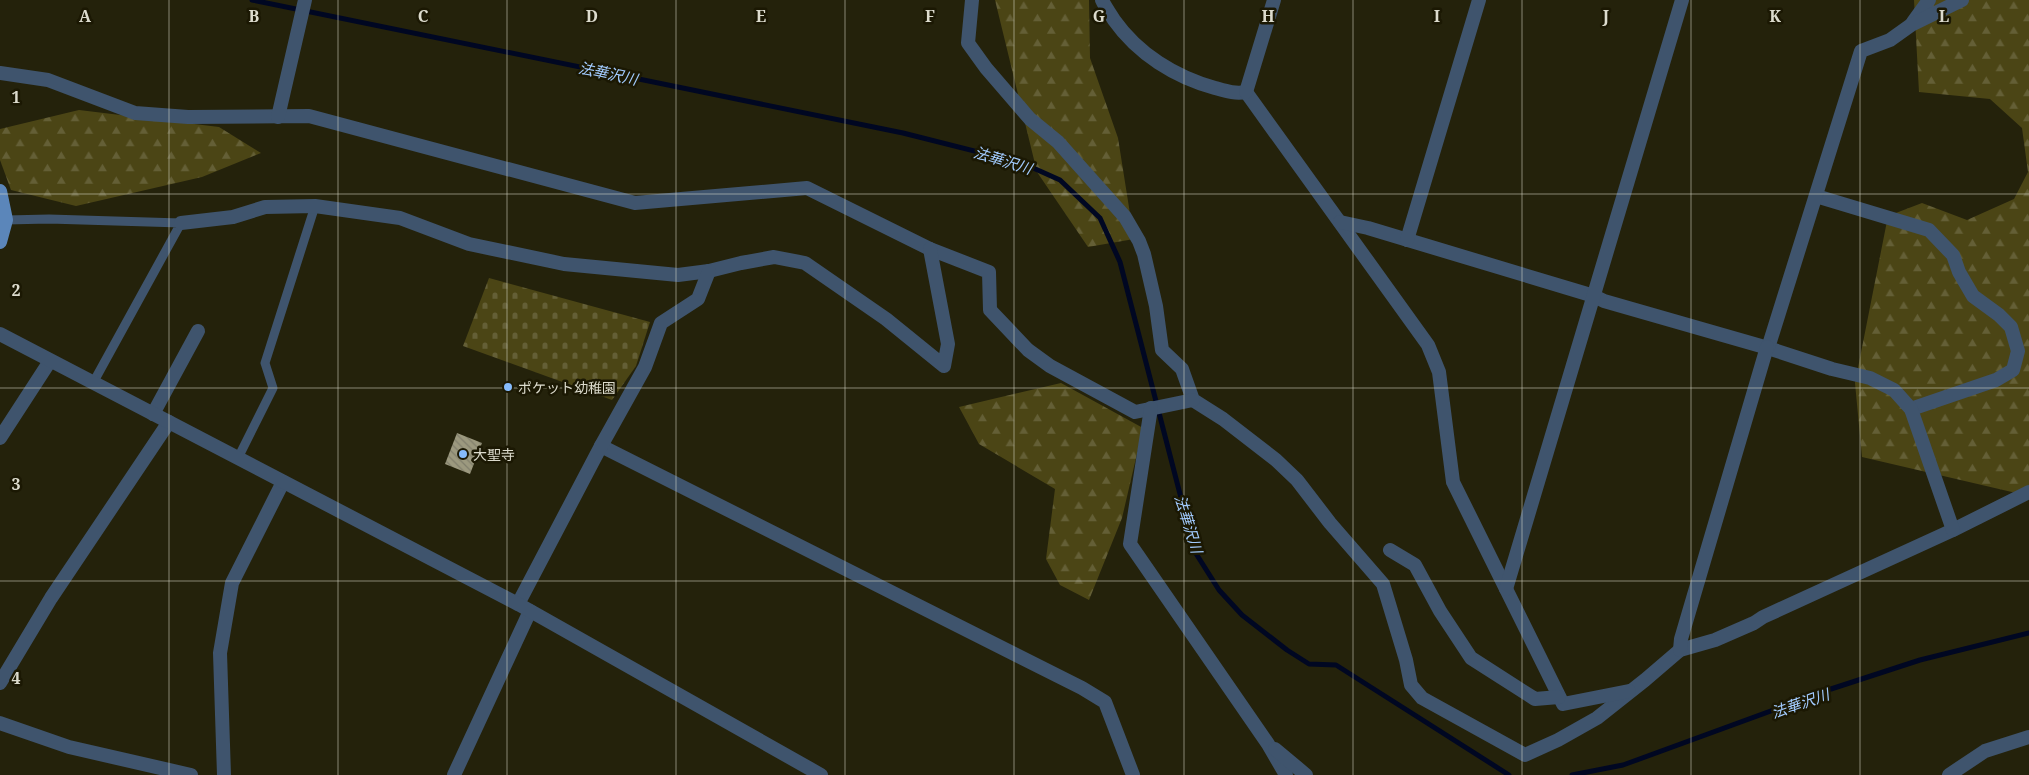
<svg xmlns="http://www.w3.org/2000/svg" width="2029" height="775" viewBox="0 0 2029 775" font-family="'Noto Serif','Noto Sans JP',serif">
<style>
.forest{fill:url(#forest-firs)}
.cemetery{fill:url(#cemetery-stones)}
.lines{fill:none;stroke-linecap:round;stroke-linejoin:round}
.stream{stroke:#000722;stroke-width:5}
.building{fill:url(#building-back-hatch)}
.service{stroke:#3f546d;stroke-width:9}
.minor{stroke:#3f546d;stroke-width:14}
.tertiary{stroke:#3f546d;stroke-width:14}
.primary{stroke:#5b86ba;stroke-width:14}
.grid{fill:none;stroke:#dcdbcd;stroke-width:1;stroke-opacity:0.55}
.poi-dot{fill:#86bbfb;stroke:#1b1803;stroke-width:2}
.labels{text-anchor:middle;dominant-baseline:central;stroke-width:5;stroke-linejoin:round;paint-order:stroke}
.poi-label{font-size:14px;fill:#dcdbcd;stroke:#1b1803;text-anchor:start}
.water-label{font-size:15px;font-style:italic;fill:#a2cbfe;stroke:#1b1803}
.grid-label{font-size:16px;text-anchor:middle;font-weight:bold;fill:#dcdbcd;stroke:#1b1803;stroke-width:5;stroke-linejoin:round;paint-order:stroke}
</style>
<defs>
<pattern id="forest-firs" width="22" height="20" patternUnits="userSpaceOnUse" patternTransform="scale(1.25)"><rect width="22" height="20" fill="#4b4515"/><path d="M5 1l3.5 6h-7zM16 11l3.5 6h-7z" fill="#645f36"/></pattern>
<pattern id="cemetery-stones" width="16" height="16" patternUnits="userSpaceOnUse" patternTransform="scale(1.25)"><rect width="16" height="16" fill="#4b4515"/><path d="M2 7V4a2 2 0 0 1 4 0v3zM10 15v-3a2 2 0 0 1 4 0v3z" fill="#645f36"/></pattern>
<pattern id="building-back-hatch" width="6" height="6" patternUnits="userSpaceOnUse" patternTransform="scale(1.25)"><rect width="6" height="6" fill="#9c997f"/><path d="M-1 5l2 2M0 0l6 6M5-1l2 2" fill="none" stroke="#817f6c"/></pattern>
</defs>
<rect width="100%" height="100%" fill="#24220b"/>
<g class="forest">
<path d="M 995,0 L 1089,0 L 1090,58 L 1118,138 L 1134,239 L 1088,247 L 1037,172 Z"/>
<path d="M 1914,0 L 2029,0 L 2029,496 L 1862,457 L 1855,383 L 1888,216 L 1922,203 L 1967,220 L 2014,199 L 2028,172 L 2022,128 L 1990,99 L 1919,92 Z"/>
<path d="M 79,110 L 219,127 L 261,153 L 202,177 L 76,206 L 11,190 L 0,160 L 0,129 Z"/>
<path d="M 1061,383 L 1143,428 L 1122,518 L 1089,600 L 1060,585 L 1046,559 L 1055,489 L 979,444 L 959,407 Z"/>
</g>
<path class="cemetery" d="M 489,278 L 650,322 L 636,366 L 612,400 L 463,346 Z"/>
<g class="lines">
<g class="stream">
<path d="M 252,0 L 903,133 L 1022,163 L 1060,180 L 1100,218 L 1120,262 L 1195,552 L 1219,590 L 1242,615 L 1287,650 L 1309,664 L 1336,665 L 1509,775"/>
<path d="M 1572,775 L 1623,765 L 1831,689 L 1920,660 L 2029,633"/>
</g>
</g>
<path class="building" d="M 457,433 L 482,443 L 470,474 L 445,464 Z"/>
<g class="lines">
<g class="service">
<path d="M 6,220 L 49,219 L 181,223 L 93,383"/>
<path d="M 238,458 L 273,388 L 265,363 L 315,206"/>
</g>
<g class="minor">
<path d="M 972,0 L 968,43 L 986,68 L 1030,119 L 1058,142 L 1125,217 L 1139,241 L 1144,254 L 1156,306 L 1162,350 L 1182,369 L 1193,400 L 1223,419 L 1276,460 L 1297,480 L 1330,523 L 1383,584 L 1406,660 L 1411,685 L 1422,698 L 1525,755 L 1558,740 L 1597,718 L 1645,680 L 1680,650 L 1715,640 L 1754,623 L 1763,617 L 1953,530 L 2029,492"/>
<path d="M 1102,0 C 1105,7 1110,13 1114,20 C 1138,54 1175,77 1215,88 C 1226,91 1235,94 1246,92"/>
<path d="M 1913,22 L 1929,0"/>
<path d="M 0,73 L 48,80 L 135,113 L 188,117 L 309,116 L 635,203 L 807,188 L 930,249 L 989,272 L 990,310 L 1028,350 L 1050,366 L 1135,412 L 1193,400"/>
<path d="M 1246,92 L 1428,345 L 1439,372 L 1453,482 L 1563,704 L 1629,691"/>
<path d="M 1246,92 L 1274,0"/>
<path d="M 278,117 L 305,0"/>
<path d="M 1816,196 L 1929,230 L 1953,255 L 1959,272 L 1973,296 L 1999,315 L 2011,327 L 2018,351 L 2013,370 L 1996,380 L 1911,409"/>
<path d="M 1340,222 L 1368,228 L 1594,296 L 1604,301 L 1768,348 L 1832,369 L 1870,378 L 1894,390 L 1911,409 L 1953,530"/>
<path d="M 181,223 L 233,217 L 265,207 L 315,206 L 400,218 L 469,244 L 564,264 L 678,275 L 709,271 L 741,263 L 774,257 L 805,263 L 886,319 L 944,366 L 948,344 L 930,249"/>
<path d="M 1407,240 L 1479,0"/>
<path d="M 1768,348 L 1861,51 L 1890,40 L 1911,25 L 1962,0"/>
<path d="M 1151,408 L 1130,544 L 1268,744 L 1286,775"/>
<path d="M 153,414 L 198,331"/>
<path d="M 0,438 L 50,361"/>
<path d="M 601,446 L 1082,688 L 1105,702 L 1133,775"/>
<path d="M 1390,550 L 1415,565 L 1440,611 L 1471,658 L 1535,699 L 1559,697"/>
<path d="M 1506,589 L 1682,0"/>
<path d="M 518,604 L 601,446 L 645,367 L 661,323 L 698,299 L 709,271"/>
<path d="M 1680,650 L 1681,639 L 1767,347"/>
<path d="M 0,683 L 51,598 L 169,422"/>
<path d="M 0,723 L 69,747 L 191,775"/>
<path d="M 1275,749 L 1306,775"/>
<path d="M 224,775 L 220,653 L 232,583 L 283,482"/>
<path d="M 454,775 L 530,611"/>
<path d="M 1949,775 L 1985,751 L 2029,737"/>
</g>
<path class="tertiary" d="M 0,334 L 518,604 L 821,775"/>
<path class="primary" d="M 0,191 L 6,220 L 0,242"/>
</g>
<path class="grid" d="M 169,0 L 169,775M 338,0 L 338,775M 507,0 L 507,775M 676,0 L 676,775M 845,0 L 845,775M 1014,0 L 1014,775M 1184,0 L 1184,775M 1353,0 L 1353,775M 1522,0 L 1522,775M 1691,0 L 1691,775M 1860,0 L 1860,775M 0,194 L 2029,194M 0,388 L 2029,388M 0,581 L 2029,581"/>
<g class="poi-dot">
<circle cx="508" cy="387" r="5"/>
<circle cx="463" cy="454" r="5"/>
</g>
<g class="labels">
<g class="poi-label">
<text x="518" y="387">ポケット幼稚園</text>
<text x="473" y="454">大聖寺</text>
</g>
<g class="water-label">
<text transform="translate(608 73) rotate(12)">法華沢川</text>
<text transform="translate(1003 160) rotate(17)">法華沢川</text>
<text transform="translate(1189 524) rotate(73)">法華沢川</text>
<text transform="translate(1800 703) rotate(-19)">法華沢川</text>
</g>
</g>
<g class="grid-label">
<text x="85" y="22">A</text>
<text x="254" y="22">B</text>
<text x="423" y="22">C</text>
<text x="592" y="22">D</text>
<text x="761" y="22">E</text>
<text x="930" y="22">F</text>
<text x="1099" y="22">G</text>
<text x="1268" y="22">H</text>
<text x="1437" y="22">I</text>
<text x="1606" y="22">J</text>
<text x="1775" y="22">K</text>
<text x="1944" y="22">L</text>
<text x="16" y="103">1</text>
<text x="16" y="296">2</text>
<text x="16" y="490">3</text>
<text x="16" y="684">4</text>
</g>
</svg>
